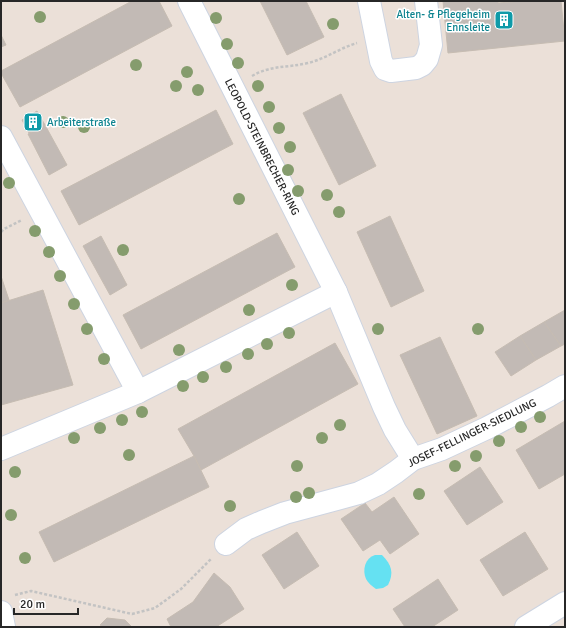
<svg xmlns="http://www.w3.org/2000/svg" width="566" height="628" viewBox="0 0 566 628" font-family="Signika,sans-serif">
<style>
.water{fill:#65e1f2}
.building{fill:#c2bab5;stroke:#c6bcb2}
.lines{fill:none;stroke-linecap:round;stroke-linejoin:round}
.minor-casing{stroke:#cdd4e1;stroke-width:24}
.path{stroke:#c3c3c3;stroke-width:2.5;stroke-dasharray:3 2;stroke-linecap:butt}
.minor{stroke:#fff;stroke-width:22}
.tree{fill:#859c6d}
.labels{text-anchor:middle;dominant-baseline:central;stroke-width:3;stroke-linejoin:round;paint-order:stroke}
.culture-label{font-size:11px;fill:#0d838f;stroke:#fff;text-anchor:end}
.street-label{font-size:11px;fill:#272727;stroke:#fff}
</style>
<rect width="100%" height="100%" fill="#ebe0d8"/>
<path class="water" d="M 375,555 L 382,555 C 392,565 394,573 388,585 L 383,588 L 376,589 C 372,586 368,583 366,579 C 362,570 365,558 375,555 Z"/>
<g class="building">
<path d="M 132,1 L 159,1 L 172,26 L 20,107 L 1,73 L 1,71 Z"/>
<path d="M 260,1 L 306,1 L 324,37 L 287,55 Z"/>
<path d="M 443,1 L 498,1 L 498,3 L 522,1 L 561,1 L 565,41 L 448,53 Z"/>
<path d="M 1,35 L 6,45 L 1,47 Z"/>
<path d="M 341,94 L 376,166 L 339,185 L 303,113 Z"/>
<path d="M 216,110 L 233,144 L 79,225 L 61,191 Z"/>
<path d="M 37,111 L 45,125 L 29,133 L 22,120 Z"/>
<path d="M 45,125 L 67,165 L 49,175 L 28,134 Z"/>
<path d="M 390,216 L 424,291 L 391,307 L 357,232 Z"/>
<path d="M 277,233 L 295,267 L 141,349 L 123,315 Z"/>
<path d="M 101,236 L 127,285 L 110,295 L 83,246 Z"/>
<path d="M 1,276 L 9,300 L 1,303 Z"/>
<path d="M 43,290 L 73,385 L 1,405 L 1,303 Z"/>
<path d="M 565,310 L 565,344 L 561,346 L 544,322 Z"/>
<path d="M 544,322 L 561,346 L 536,360 L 520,336 Z"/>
<path d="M 520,336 L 536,360 L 511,376 L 495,352 Z"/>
<path d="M 440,337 L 477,416 L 437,434 L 400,355 Z"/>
<path d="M 335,343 L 358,384 L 201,470 L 194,456 L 178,429 Z"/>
<path d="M 565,421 L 565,474 L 539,489 L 516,450 Z"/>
<path d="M 194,456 L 209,487 L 54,562 L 39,532 Z"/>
<path d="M 480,467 L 503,502 L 467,525 L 444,491 Z"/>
<path d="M 394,497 L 419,534 L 390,554 L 380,540 L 363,551 L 341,519 L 365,503 L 372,512 Z"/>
<path d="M 297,532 L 319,566 L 284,589 L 262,555 Z"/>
<path d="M 525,532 L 548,569 L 503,596 L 480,560 Z"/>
<path d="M 214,573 L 230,587 L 244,609 L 216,627 L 171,627 L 167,619 L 193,602 Z"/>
<path d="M 438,579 L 458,610 L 432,627 L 405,627 L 393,609 Z"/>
<path d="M 107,618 L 125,620 L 132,627 L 103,627 L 100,625 Z"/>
</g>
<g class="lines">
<g class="minor-casing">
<g id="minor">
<path d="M 189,1 L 336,292 L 384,407 L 395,430 L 413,459"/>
<path d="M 369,1 L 381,61 L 385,69 L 391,71 L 416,68 L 422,65 L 427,59 L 431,45 L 426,1"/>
<path d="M 1,137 L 138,392"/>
<path d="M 1,449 L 138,392 L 336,292"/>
<path d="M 226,544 L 246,529 L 262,522 L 285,513 L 359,493 L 378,484 L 396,472 L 413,459 L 442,449 L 487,428 L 548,396 L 565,386"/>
<path d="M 1,612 L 4,627"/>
<path d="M 526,627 L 565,603"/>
</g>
</g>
<g class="path">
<path d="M 252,76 C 271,65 287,68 308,63 C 325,59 340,48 357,43"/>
<path d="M 1,232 L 4,229 L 22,220"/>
<path d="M 15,595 L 31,591 L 132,614 L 155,608 L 181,589 L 211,559"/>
</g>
<use href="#minor" class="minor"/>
</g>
<g class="tree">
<circle cx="40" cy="17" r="6"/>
<circle cx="216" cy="18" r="6"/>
<circle cx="333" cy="24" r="6"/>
<circle cx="227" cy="44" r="6"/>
<circle cx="238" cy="63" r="6"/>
<circle cx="136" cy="65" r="6"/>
<circle cx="187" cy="72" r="6"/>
<circle cx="176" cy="86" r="6"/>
<circle cx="258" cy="86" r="6"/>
<circle cx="198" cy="90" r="6"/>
<circle cx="269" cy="107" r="6"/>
<circle cx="63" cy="122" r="6"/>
<circle cx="84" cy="127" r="6"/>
<circle cx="279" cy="128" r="6"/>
<circle cx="290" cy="147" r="6"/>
<circle cx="288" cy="170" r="6"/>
<circle cx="9" cy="183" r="6"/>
<circle cx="298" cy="191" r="6"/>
<circle cx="327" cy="195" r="6"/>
<circle cx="239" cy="199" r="6"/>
<circle cx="339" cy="212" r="6"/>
<circle cx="35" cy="231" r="6"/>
<circle cx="123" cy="250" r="6"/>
<circle cx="49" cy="252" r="6"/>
<circle cx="60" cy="276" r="6"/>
<circle cx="292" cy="285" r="6"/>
<circle cx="74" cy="304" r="6"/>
<circle cx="249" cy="310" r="6"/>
<circle cx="87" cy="329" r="6"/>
<circle cx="378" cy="329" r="6"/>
<circle cx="478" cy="329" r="6"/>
<circle cx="289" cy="333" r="6"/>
<circle cx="267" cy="344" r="6"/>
<circle cx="179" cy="350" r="6"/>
<circle cx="248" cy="354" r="6"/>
<circle cx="104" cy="359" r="6"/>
<circle cx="226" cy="367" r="6"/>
<circle cx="203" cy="377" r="6"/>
<circle cx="183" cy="386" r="6"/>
<circle cx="142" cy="412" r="6"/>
<circle cx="540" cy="417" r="6"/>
<circle cx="122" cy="420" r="6"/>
<circle cx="340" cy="425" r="6"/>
<circle cx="521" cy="427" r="6"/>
<circle cx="100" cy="428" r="6"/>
<circle cx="74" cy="438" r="6"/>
<circle cx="322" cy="438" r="6"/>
<circle cx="499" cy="441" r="6"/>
<circle cx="129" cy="455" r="6"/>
<circle cx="476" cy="456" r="6"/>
<circle cx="297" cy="466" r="6"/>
<circle cx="455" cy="466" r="6"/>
<circle cx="15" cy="472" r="6"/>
<circle cx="309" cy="493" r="6"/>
<circle cx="419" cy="494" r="6"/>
<circle cx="296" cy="497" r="6"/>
<circle cx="230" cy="506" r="6"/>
<circle cx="11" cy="515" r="6"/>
<circle cx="25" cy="558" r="6"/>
</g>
<defs>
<g id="building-square" transform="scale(1)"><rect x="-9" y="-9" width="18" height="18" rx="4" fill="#0f9aa8" stroke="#fff"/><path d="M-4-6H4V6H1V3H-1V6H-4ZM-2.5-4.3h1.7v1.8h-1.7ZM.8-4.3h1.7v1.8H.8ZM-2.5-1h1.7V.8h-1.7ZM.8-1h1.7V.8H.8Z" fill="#fff"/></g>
</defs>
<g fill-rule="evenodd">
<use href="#building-square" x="504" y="20"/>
<use href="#building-square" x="33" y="122"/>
</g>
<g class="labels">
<g class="culture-label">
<text x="490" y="14">Alten- &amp; Pflegeheim<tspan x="490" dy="13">Ennsleite</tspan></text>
<text x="47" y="122" text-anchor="start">Arbeiterstraße</text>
</g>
<g class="street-label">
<text transform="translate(262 147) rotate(63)">LEOPOLD-STEINBRECHER-RING</text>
<text transform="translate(472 433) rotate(-26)">JOSEF-FELLINGER-SIEDLUNG</text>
</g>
</g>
<rect width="566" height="628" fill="none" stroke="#272727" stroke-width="4"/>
<path d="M14 608v6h64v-6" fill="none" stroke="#272727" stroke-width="2"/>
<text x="20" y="608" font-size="12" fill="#272727" stroke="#ffffff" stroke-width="3" paint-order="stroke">20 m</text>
</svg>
